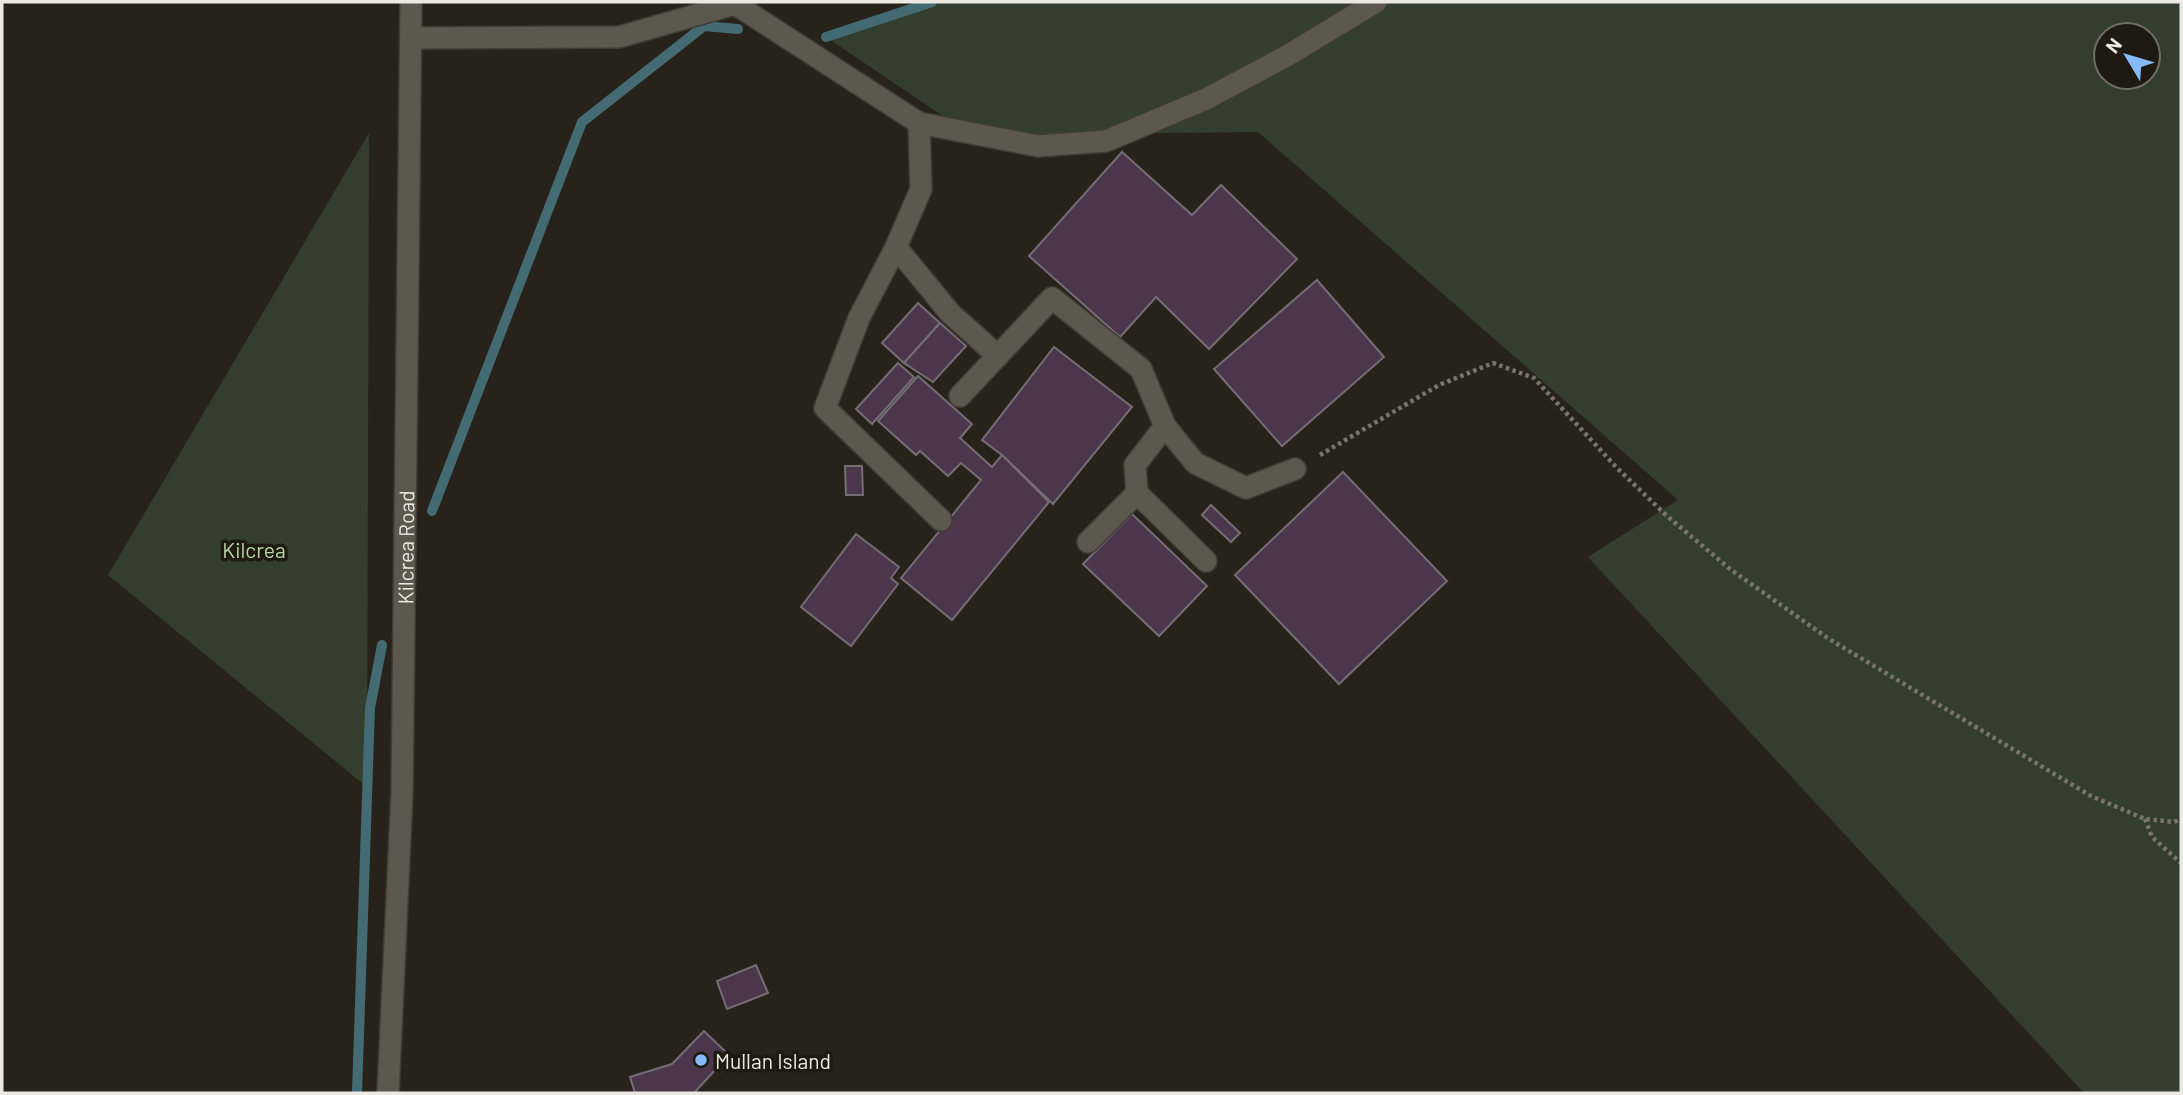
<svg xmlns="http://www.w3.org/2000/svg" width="2183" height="1095" viewBox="0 0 2183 1095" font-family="Barlow,sans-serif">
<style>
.green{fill:#343e2e;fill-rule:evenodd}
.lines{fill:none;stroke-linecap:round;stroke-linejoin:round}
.stream{stroke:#446b73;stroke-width:10}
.building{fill:#4b364c;stroke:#756c75;stroke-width:2}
.minor-casing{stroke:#403d36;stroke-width:24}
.path{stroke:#79756d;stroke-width:4.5;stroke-dasharray:3.5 3.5;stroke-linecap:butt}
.minor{stroke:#5d584d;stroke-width:21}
.poi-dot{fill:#85bbfb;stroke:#1e1a11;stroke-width:2.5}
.labels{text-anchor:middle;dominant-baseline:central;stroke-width:7;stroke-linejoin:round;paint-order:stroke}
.street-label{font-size:21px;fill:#ece9e3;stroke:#1e1a11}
.park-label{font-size:21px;fill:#b8d7a5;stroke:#1e1a11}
.poi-label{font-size:21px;fill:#ece9e3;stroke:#1e1a11;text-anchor:start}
</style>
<rect width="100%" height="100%" fill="#28231a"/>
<g class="green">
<path d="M 932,2 L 2181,2 L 2181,1093 L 2084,1093 L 1588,557 L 1678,500 L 1258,132 L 971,135 L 826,37 ZM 2106,35 L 2148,35 L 2148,77 L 2106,77 Z"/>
<path d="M 369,133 L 367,787 L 108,575 Z"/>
</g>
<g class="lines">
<g class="stream">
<path d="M 826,37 L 932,2"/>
<path d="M 432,511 L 582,122 L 704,26 L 738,29"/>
<path d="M 357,1093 L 370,708 L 382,645"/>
</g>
</g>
<g class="building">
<path d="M 1122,152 L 1192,215 L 1221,185 L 1297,259 L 1209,349 L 1156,297 L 1120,337 L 1029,256 Z"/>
<path d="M 1317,280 L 1384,357 L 1282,446 L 1214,369 Z"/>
<path d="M 918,303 L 940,323 L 904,363 L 882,343 Z"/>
<path d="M 940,323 L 966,346 L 933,382 L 904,363 Z"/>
<path d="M 1054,347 L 1132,407 L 1053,504 L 1002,455 L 982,440 Z"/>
<path d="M 898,363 L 914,377 L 872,424 L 856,409 Z"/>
<path d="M 918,376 L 972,424 L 960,438 L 992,467 L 1002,455 L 1049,502 L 952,620 L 901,578 L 981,480 L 961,463 L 948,476 L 920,451 L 916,455 L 878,421 Z"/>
<path d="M 845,466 L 862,466 L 863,495 L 846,495 Z"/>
<path d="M 1343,472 L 1447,581 L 1339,684 L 1235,575 Z"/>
<path d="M 1211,505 L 1240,533 L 1231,542 L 1202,515 Z"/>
<path d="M 1132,514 L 1207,586 L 1159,636 L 1083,564 Z"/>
<path d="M 856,534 L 899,567 L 891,578 L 898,584 L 851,646 L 801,607 Z"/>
<path d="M 756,965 L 768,993 L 727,1009 L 717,981 Z"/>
<path d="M 704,1031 L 729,1055 L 694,1093 L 635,1093 L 630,1077 L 672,1064 Z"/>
</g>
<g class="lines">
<g class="minor-casing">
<g id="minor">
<path d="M 412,38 L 619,37 L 735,4 L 919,123 L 921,189 L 896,247 L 859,318 L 825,408 L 941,520"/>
<path d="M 919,123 L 1038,146 L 1106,141 L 1206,99 L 1285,57 L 1376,2"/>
<path d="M 896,247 L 950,313 L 998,356"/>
<path d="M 960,396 L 1052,298 L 1141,369 L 1165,426 L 1195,463 L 1246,488 L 1295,469"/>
<path d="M 1137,493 L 1135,465 L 1165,426"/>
<path d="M 1088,542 L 1137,493 L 1206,561"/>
<path id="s1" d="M 388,1093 L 402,793 L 411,2"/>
</g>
</g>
<g class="path">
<path d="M 1320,455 L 1439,385 L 1493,363 L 1534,378 L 1617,468 L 1667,516 L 1730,569 L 1829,639 L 2091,796 L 2145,819 L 2174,822 L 2181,819"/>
<path d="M 2145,819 L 2152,837 L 2181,863"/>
</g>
<use href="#minor" class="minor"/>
</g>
<circle class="poi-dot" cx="701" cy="1060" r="7"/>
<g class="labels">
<g class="street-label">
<text stroke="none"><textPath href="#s1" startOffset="546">Kilcrea Road</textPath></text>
</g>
<g class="park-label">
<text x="254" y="549">Kilcrea</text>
</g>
<g class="poi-label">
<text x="715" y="1060">Mullan Island</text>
</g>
</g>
<rect width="2183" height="1095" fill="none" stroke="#ece9e3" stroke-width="7"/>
<g transform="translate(2127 56) rotate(308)"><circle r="33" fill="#1e1a11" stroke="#706d65" stroke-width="2"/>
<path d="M0-5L12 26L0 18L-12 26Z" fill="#85bbfb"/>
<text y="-10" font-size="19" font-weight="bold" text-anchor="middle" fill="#ece9e3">N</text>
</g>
</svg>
